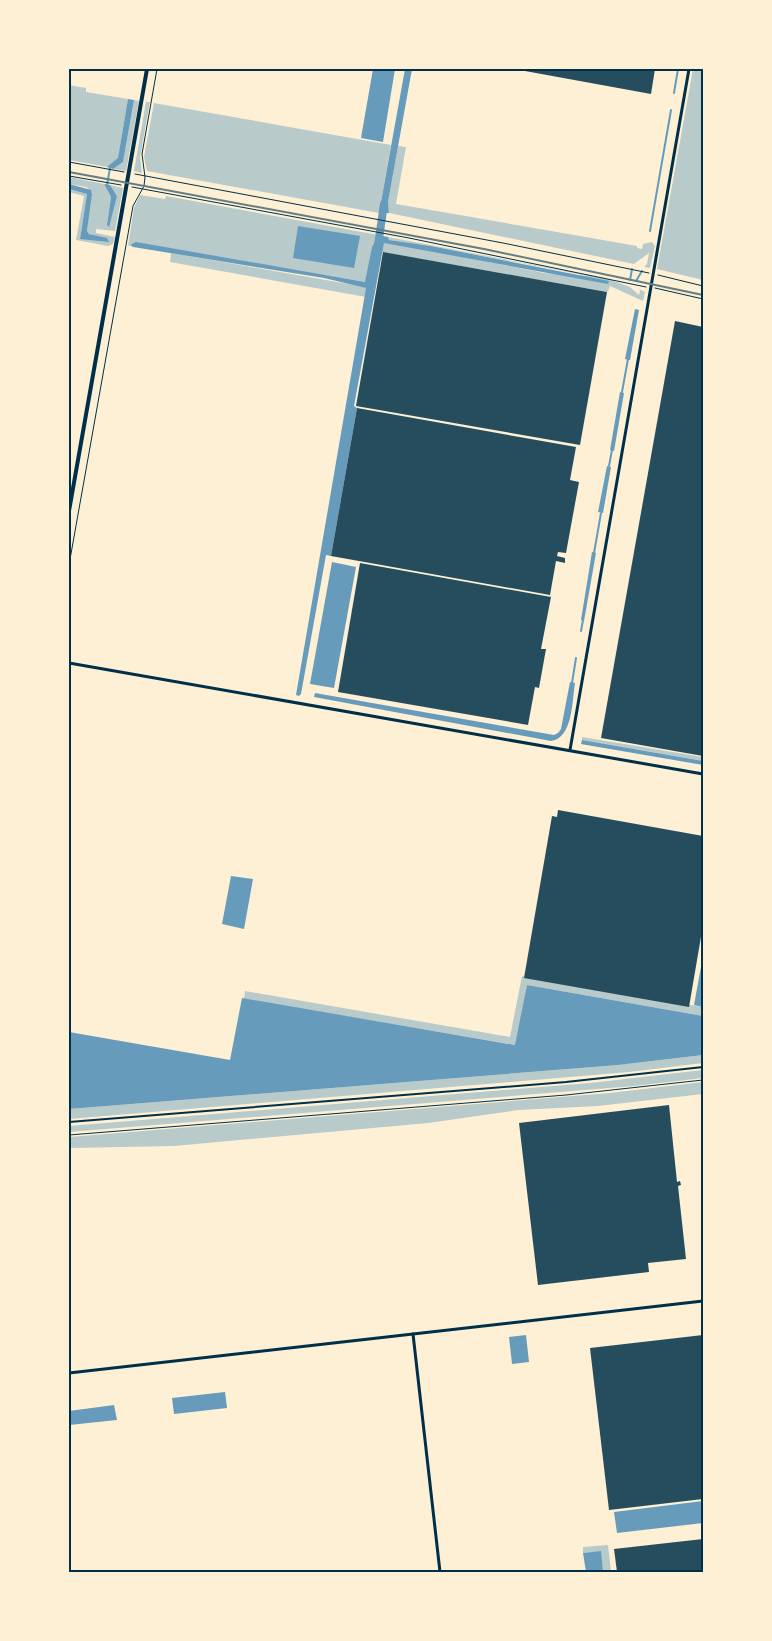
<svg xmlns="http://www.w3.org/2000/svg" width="772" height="1641" viewBox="0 0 772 1641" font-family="Rubik,sans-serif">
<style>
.green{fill:#b9caca}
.water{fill:#669bbc}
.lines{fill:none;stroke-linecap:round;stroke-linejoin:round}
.stream{stroke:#669bbc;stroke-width:2}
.canal{stroke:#669bbc;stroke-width:8}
.building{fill:#264d5e}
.path{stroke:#003049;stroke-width:1}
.service{stroke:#003049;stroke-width:2}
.minor{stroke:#003049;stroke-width:3}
.tertiary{stroke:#003049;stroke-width:4}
.rail{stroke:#657d81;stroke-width:2}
.neatline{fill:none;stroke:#003049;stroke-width:2}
</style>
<rect width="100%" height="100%" fill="#fdf0d5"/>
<g class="green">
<path d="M 693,69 L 703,69 L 703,280 L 657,269 Z"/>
<path d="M 69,85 L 86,88 L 86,92 L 128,99 L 118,159 L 107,167 L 69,160 Z"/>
<path d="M 134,100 L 139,101 L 126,171 L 113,169 L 123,162 Z"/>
<path d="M 146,102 L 150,102 L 140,157 L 142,173 L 134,171 Z"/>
<path d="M 154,103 L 391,145 L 379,213 L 147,171 L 144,157 Z"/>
<path d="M 398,146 L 406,147 L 396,204 L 637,246 L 637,248 L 642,249 L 643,244 L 652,242 L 655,246 L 650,268 L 644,267 L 647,264 L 649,253 L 634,264 L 389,213 L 388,202 Z"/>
<path d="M 69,177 L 104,184 L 111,197 L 107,225 L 117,196 L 110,185 L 123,188 L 115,231 L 96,229 L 96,233 L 115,237 L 113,244 L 108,246 L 76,240 L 84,196 L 69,192 L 69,189 L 87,194 L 80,239 L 108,239 L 89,234 L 87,231 L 92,192 L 86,187 L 69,184 Z"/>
<path d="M 140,195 L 165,199 L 166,196 L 378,235 L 372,247 L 366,282 L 133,244 L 128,246 L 134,208 Z"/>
<path d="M 388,237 L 608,279 L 630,287 L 639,295 L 640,290 L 637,288 L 645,292 L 643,301 L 610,286 L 608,292 L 381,252 L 384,242 L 388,242 L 544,273 L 589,276 L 431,246 L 389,240 Z"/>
<path d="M 171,253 L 360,286 L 366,288 L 366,297 L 170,262 Z"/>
<path d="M 582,737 L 703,757 L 703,761 L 582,740 Z"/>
<path d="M 522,976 L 703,1007 L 703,1016 L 527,985 L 516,1045 L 244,999 L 245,991 L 510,1037 Z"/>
<path d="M 703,1055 L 703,1063 L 629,1072 L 69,1119 L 69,1109 L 618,1065 Z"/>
<path d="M 703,1070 L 703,1078 L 635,1086 L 69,1132 L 69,1126 L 590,1083 Z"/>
<path d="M 703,1082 L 703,1094 L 598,1106 L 518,1110 L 428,1123 L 174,1146 L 69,1148 L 69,1137 L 610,1093 Z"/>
<path d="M 608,1545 L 611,1572 L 603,1572 L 600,1552 L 583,1553 L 583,1547 Z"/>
</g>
<g class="water">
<path d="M 373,69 L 395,69 L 383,142 L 361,138 Z"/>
<path d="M 405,69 L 412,69 L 388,202 L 389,213 L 379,213 Z"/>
<path d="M 128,99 L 134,100 L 123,162 L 113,169 L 107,167 L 118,158 Z"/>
<path d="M 69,184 L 91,190 L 92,194 L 87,231 L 89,234 L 107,238 L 109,242 L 80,239 L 87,194 L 69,189 Z"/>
<path d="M 104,184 L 110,185 L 117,196 L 109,227 L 107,225 L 111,197 Z"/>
<path d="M 298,226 L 360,236 L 354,268 L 293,258 Z"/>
<path d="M 378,235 L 388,237 L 389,240 L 431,246 L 609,281 L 608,284 L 384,243 L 354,406 L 357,408 L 331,556 L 326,555 L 301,694 L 299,696 L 296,695 L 366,288 L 324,278 L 133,247 L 130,245 L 136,242 L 365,282 L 372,247 Z"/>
<path d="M 635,309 L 639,310 L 630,360 L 625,359 Z"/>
<path d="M 620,392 L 624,393 L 614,451 L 610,450 Z"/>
<path d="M 607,466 L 611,467 L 603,513 L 598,512 Z"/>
<path d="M 592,552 L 596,553 L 584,621 L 581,620 Z"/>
<path d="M 332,562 L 356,567 L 334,688 L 310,684 Z"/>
<path d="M 570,682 L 575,683 C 572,701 573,738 551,741 L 314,697 L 315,693 L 554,735 L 558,733 L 561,729 Z"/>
<path d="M 582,740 L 703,761 L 703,765 L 581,744 Z"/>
<path d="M 231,876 L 253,879 L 244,929 L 222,924 Z"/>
<path d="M 703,956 L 703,1007 L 694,1005 Z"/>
<path d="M 527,985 L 703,1016 L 703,1055 L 618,1065 L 69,1109 L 69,1032 L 230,1060 L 242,998 L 515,1045 Z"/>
<path d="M 526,1335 L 529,1362 L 512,1364 L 509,1337 Z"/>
<path d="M 225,1392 L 227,1408 L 174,1414 L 172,1398 Z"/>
<path d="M 114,1405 L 117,1420 L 69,1425 L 69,1411 Z"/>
<path d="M 703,1501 L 703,1523 L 617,1533 L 614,1512 Z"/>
<path d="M 601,1551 L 603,1572 L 586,1572 L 583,1553 Z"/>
</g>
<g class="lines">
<g class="stream">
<path d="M 674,93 L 678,69"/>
<path d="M 107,185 L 110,168"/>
<path d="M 650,231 L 671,110"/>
<path d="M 630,280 L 632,269"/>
<path d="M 636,281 L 642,271"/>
<path d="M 622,392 L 628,359"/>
<path d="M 609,466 L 612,450"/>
<path d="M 594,553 L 601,513"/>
<path d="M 581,631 L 583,620"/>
<path d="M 572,683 L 576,658"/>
</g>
<path class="canal" d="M 378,245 L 384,204"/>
</g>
<g class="building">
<path d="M 514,69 L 655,69 L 651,94 Z"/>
<path d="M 383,252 L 607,292 L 580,445 L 356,406 Z"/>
<path d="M 675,321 L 703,327 L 703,756 L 601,738 Z"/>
<path d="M 357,408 L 576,447 L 570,480 L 579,482 L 566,553 L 558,552 L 557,556 L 565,558 L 565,563 L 556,561 L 550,595 L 331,556 Z"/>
<path d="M 360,563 L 551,597 L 541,649 L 546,649 L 539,688 L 535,687 L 528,725 L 338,692 Z"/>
<path d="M 558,810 L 703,836 L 703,925 L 689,1007 L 524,978 L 552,816 L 557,817 Z"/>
<path d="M 669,1105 L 677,1182 L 680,1181 L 681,1185 L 678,1186 L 686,1259 L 648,1263 L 649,1272 L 538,1285 L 519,1123 Z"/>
<path d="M 703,1335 L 703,1499 L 609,1510 L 590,1348 Z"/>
<path d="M 703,1539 L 703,1572 L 617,1572 L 614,1549 Z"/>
</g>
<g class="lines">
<g class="path">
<path d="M 69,162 L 124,172"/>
<path d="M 135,174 L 503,243 L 649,273"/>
<path d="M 69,176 L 121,185"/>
<path d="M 132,187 L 409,238 L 646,287"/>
<path d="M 658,275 L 703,286"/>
<path d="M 655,288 L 703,299"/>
<path d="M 69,565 L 133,206 L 144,186 L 145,177 L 142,154 L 157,69"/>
<path d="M 69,1135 L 566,1095 L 703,1080"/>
</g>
<path class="service" d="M 69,1122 L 566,1082 L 703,1067"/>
<g class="minor">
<path d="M 69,663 L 703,774"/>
<path d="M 570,750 L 689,69"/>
<path d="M 413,1334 L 703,1301"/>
<path d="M 69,1373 L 413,1334 L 440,1572"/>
</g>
<path class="tertiary" d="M 69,511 L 147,69"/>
<path class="rail" d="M 69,172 L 484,249 L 703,295"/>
</g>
<rect width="772" height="1641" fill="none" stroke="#fdf0d5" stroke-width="140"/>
<rect x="70" y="70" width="632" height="1501" class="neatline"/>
</svg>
